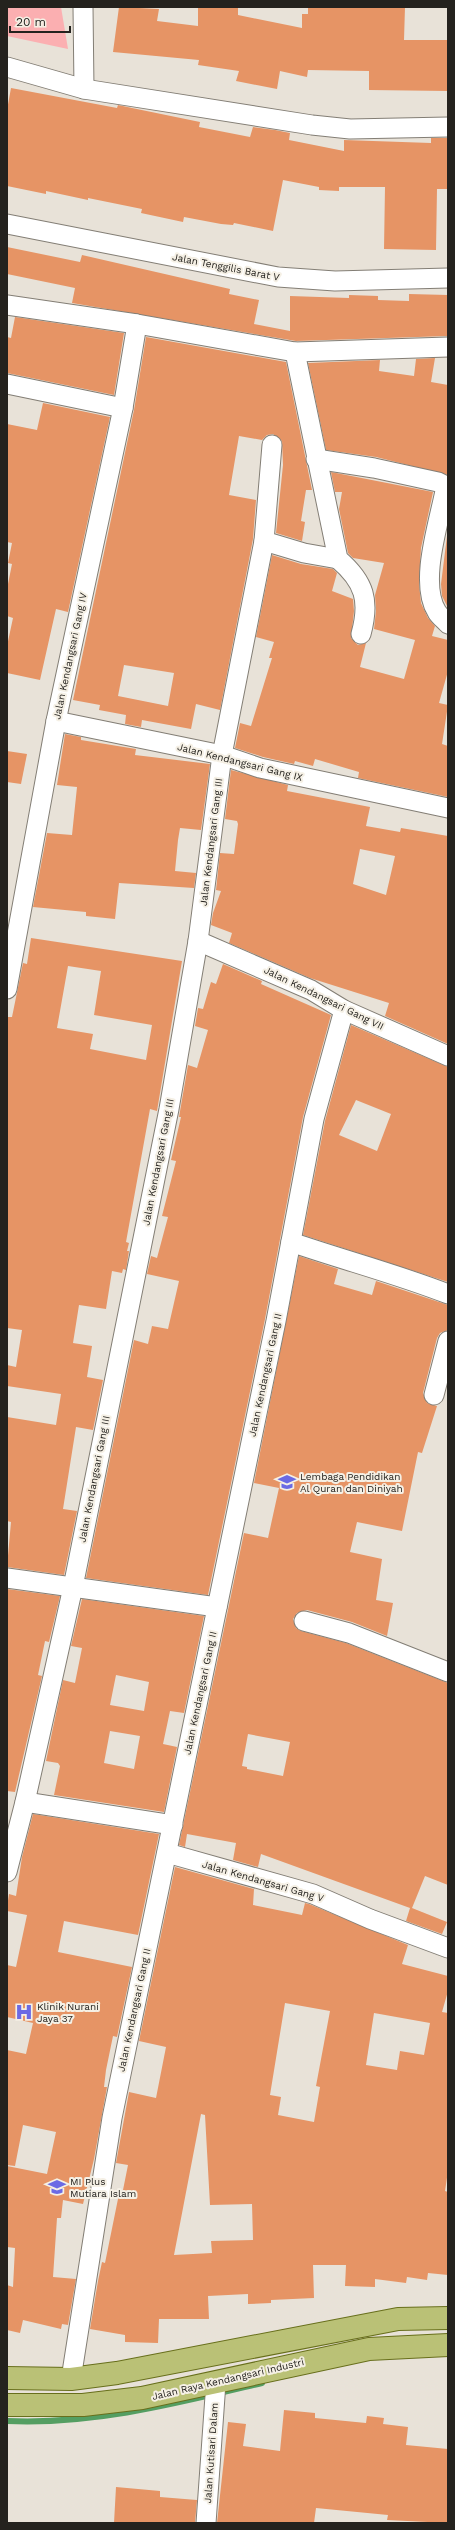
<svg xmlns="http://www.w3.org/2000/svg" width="455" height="2530" viewBox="0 0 455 2530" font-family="'Work Sans',sans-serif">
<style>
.green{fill:#fbafb1}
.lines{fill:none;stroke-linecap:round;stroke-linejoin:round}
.stream{stroke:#549e62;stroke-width:6}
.building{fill:#e69465;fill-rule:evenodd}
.minor-casing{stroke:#837e75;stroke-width:21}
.primary-casing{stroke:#686f1c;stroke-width:24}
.minor{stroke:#fff;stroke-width:19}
.primary{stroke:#bac176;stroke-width:22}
.labels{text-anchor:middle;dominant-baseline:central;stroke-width:4;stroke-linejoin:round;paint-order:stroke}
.street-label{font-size:10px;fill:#24221e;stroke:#f5f0e5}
.poi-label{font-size:10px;fill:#24221e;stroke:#f5f0e5;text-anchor:start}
</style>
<rect width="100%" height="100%" fill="#e8e2d8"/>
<path class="green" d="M 7,7 L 61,7 L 68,49 L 7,36 Z"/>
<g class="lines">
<path class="stream" d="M 7,2421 C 94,2425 178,2403 262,2383"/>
</g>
<g class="building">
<path d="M 119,7 L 159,9 L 157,21 L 198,26 L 198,7 L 238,7 L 238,15 L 302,28 L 302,14 L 308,14 L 308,7 L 405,7 L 404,40 L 448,40 L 448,91 L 369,90 L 369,71 L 308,70 L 307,77 L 280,71 L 277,89 L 236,81 L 239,71 L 198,65 L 199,60 L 113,52 Z"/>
<path d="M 11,88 L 117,108 L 118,105 L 132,108 L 200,122 L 199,127 L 250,137 L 253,127 L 275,130 L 290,133 L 289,140 L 344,151 L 344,140 L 431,143 L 431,138 L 448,138 L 448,189 L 437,189 L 436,250 L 384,249 L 385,187 L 339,187 L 339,191 L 319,190 L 319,187 L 283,180 L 273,231 L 234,223 L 233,225 L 221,224 L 184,217 L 183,222 L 141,213 L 142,209 L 88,198 L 88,200 L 46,191 L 46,194 L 7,186 L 7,110 Z"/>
<path d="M 7,247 L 80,262 L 82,255 L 230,289 L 229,294 L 259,300 L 254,324 L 290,331 L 290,296 L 349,298 L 349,295 L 378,296 L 378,300 L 409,301 L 409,294 L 448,295 L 448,336 L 296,341 L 72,303 L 75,288 L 7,274 Z"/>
<path d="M 15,317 L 124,333 L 114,395 L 7,373 L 7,337 L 11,338 Z"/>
<path d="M 146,337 L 286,362 L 312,490 L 306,490 L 301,521 L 305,522 L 302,541 L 276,533 L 283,465 L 282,441 L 273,434 L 267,435 L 262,440 L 239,436 L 229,495 L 256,500 L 253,539 L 220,710 L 196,704 L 191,729 L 142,720 L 141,727 L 125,724 L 126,715 L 99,710 L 100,705 L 73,700 L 134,410 ZM 124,665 L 174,673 L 168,706 L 118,696 Z"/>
<path d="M 435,358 L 431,382 L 448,385 L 448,475 L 376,457 L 326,450 L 308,363 L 380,360 L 379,371 L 414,376 L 416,359 Z"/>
<path d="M 43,403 L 110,417 L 68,612 L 56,609 L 40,680 L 7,673 L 7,646 L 13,618 L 7,616 L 7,589 L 12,564 L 8,563 L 12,543 L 7,542 L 7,424 L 37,430 Z"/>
<path d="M 331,472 L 433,492 L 421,548 L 419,584 L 421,603 L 428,618 L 435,626 L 432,636 L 448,640 L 448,671 L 439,703 L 448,705 L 442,744 L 448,746 L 448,797 L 358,778 L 359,772 L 315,759 L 313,766 L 295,761 L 294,764 L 263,757 L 235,748 L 240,723 L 251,726 L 272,658 L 269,658 L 274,642 L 256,637 L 272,555 L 301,564 L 333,569 L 337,573 L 332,591 L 353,599 L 354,611 L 351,638 L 358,645 L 366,643 L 360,667 L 404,679 L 415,640 L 374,629 L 376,611 L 375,595 L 384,563 L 353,558 L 348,553 L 339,509 L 342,492 L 335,492 Z"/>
<path d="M 448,528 L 448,608 L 442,596 L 441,584 Z"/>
<path d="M 65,734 L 81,737 L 81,740 L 136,749 L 135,755 L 210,764 L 201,830 L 180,828 L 178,840 L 175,871 L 196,873 L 194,888 L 119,883 L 115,919 L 86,916 L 86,912 L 33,907 L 47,833 L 72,835 L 77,787 L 57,785 Z"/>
<path d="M 7,751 L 27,754 L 21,784 L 7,782 Z"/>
<path d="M 231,770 L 288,785 L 287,791 L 370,807 L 366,826 L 400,832 L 401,828 L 448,836 L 448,1044 L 385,1016 L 389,1003 L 310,978 L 229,943 L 232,933 L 211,925 L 213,913 L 221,891 L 216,890 L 220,853 L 234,854 L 238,824 L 237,821 L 225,819 ZM 360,849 L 395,856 L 386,895 L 353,884 Z"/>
<path d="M 31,938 L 182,961 L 157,1111 L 150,1109 L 126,1242 L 129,1243 L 127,1251 L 129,1251 L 126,1270 L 123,1269 L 122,1273 L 112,1271 L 106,1309 L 79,1305 L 73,1343 L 92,1346 L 87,1377 L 103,1380 L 93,1430 L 76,1427 L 63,1509 L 77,1511 L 64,1575 L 7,1567 L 11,1522 L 7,1521 L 7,1417 L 56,1425 L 61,1394 L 7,1386 L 7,1365 L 16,1367 L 22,1330 L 7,1328 L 7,1017 L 12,1017 L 23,963 L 27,964 ZM 68,966 L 101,971 L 94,1015 L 152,1025 L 146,1060 L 90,1049 L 93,1034 L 57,1028 Z"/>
<path d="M 223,964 L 262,981 L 261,984 L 331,1015 L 303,1117 L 265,1319 L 208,1595 L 86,1578 L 134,1340 L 148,1344 L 152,1326 L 168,1329 L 179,1281 L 147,1274 L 151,1256 L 157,1258 L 168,1217 L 162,1216 L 176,1161 L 171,1160 L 181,1117 L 179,1117 L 188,1065 L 197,1068 L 208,1030 L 195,1026 L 198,1008 L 203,1009 L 211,982 L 216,984 Z"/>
<path d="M 351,1025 L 448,1067 L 448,1282 L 303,1235 L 325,1121 ZM 356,1100 L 391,1114 L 377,1151 L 339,1135 Z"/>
<path d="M 299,1256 L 338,1269 L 334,1284 L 372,1295 L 376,1281 L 448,1305 L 448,1330 L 440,1333 L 437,1338 L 423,1393 L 427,1403 L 437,1406 L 422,1453 L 418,1452 L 402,1531 L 357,1522 L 350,1552 L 382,1559 L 376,1600 L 393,1603 L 387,1636 L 352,1622 L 307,1610 L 297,1613 L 293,1619 L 296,1628 L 301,1631 L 346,1643 L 448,1683 L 448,1885 L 425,1876 L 412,1908 L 447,1922 L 442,1934 L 406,1921 L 410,1908 L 261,1854 L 258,1867 L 233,1860 L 236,1843 L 187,1834 L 185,1847 L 179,1845 L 244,1533 L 268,1538 L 279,1488 L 254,1483 ZM 248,1734 L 290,1742 L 283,1776 L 247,1769 L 247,1767 L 242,1766 Z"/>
<path d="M 7,1589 L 60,1596 L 49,1642 L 45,1641 L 38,1675 L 42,1676 L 15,1792 L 7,1791 Z"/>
<path d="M 82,1599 L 204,1616 L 184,1713 L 170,1711 L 163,1744 L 177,1747 L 164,1812 L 54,1795 L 60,1766 L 58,1763 L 46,1761 L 63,1680 L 75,1683 L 82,1648 L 71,1646 ZM 116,1675 L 149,1682 L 144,1711 L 110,1705 ZM 110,1731 L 140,1736 L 134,1769 L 104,1763 Z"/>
<path d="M 33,1814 L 159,1834 L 138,1935 L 64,1921 L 58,1952 L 132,1967 L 117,2037 L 113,2036 L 106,2070 L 104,2087 L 107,2087 L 94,2159 L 83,2204 L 63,2200 L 61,2218 L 57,2218 L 53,2277 L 76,2279 L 68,2325 L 62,2324 L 61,2329 L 23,2320 L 20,2333 L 7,2330 L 7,2285 L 13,2287 L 15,2248 L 7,2247 L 7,2166 L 47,2174 L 56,2132 L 23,2125 L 15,2166 L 7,2165 L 7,2050 L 26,2054 L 33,2023 L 7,2017 L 7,1965 L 16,1967 L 27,1915 L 7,1911 L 7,1907 L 9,1894 L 16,1896 L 22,1857 Z"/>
<path d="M 175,1867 L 254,1889 L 253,1905 L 302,1915 L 305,1903 L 309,1904 L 408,1945 L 402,1964 L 448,1976 L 448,1991 L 442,2012 L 448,2013 L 448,2171 L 445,2191 L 448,2192 L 448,2275 L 428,2273 L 427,2280 L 407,2277 L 406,2283 L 375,2279 L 375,2287 L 345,2286 L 346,2265 L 313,2265 L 314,2298 L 271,2300 L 271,2303 L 248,2304 L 248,2294 L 208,2296 L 209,2319 L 159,2319 L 158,2343 L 125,2342 L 125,2335 L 90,2329 L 98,2281 L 102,2262 L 105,2263 L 119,2194 L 122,2195 L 128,2165 L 116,2163 L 129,2092 L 156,2098 L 166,2047 L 139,2041 ZM 285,2003 L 330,2011 L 316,2086 L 320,2087 L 314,2122 L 278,2115 L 281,2097 L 270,2095 ZM 374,2013 L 430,2023 L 424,2055 L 400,2051 L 397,2070 L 366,2065 ZM 201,2114 L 205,2115 L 210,2205 L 252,2204 L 253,2240 L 211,2241 L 212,2253 L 174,2255 Z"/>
<path d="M 284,2410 L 315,2413 L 315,2418 L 366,2423 L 367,2416 L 384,2418 L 383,2424 L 408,2427 L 406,2445 L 448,2449 L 448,2523 L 387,2520 L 388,2515 L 316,2508 L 314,2523 L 217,2523 L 228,2422 L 246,2424 L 243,2446 L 280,2451 Z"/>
<path d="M 116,2487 L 160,2491 L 160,2497 L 197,2500 L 195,2523 L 114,2523 Z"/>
</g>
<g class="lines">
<g class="minor-casing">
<g id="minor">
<path d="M 83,7 L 84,89"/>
<path d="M 7,67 L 84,89 L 312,125 L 350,129 L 448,127"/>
<path d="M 7,224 L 278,277 L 335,281 L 448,278"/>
<path d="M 7,305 L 137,324 L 295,352 L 338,559 C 365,582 370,601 361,634"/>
<path d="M 295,352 L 448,347"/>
<path d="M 7,384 L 123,408"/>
<path d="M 316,459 L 374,468 L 438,482 L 446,486 C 440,520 418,582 437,612 C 440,617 445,620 448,624"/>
<path d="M 264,541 L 304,553 L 338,559"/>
<path d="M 56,721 L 222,755 L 260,768 L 448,808"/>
<path d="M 198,941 L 311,990 L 344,1010 L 448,1056"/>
<path d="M 7,989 L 56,721 L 123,408 L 137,324"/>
<path d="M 291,1242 C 343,1260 397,1274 448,1294"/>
<path d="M 434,1395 L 448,1341"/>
<path d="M 7,1578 L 217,1607"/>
<path d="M 304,1621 L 349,1633 L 448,1672"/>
<path d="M 25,1802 L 173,1825"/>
<path d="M 167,1853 L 313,1894 L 370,1919 L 448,1948"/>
<path d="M 7,1872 L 25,1802 L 73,1587 L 169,1109 L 198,941 L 222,755 L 264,541 L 272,445"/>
<path d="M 71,2379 L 112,2118 L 276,1321 L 314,1119 L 344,1010"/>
<path d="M 206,2523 L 216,2382"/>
</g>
</g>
<g class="primary-casing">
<g id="primary">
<path d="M 7,2378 L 71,2379 L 117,2373 L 398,2319 L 448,2318"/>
<path d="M 7,2405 L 83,2405 L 142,2398 L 369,2349 L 448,2345"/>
</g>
</g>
<use href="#minor" class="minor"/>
<use href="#primary" class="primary"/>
</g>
<defs>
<g id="school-bare" transform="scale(1.38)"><path d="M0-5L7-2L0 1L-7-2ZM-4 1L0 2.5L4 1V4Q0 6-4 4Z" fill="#6b6ae4" stroke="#f5f0e5" stroke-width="2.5" paint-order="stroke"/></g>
<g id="hospital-bare" transform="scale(1.38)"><path d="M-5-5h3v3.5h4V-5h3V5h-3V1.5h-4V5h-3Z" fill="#6b6ae4" stroke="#f5f0e5" stroke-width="2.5" paint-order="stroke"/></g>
</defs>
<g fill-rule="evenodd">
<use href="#school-bare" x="287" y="1482"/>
<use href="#hospital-bare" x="24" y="2012"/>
<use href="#school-bare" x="57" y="2187"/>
</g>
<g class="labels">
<g class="street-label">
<text transform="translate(226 267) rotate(11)">Jalan Tenggilis Barat V</text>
<text transform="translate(70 656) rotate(-78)">Jalan Kendangsari Gang IV</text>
<text transform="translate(240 762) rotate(14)">Jalan Kendangsari Gang IX</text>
<text transform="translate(211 842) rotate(-83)">Jalan Kendangsari Gang III</text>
<text transform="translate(324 998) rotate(26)">Jalan Kendangsari Gang VII</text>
<text transform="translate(158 1162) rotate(-79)">Jalan Kendangsari Gang III</text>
<text transform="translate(265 1375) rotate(-78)">Jalan Kendangsari Gang II</text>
<text transform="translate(94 1479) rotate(-79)">Jalan Kendangsari Gang III</text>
<text transform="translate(200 1693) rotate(-78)">Jalan Kendangsari Gang II</text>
<text transform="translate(263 1881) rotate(16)">Jalan Kendangsari Gang V</text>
<text transform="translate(134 2010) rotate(-78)">Jalan Kendangsari Gang II</text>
<text transform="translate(228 2379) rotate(-13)">Jalan Raya Kendangsari Industri</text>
<text transform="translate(211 2453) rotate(-86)">Jalan Kutisari Dalam</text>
</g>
<g class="poi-label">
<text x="300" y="1476">Lembaga Pendidikan<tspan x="300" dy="12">Al Quran dan Diniyah</tspan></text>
<text x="37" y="2006">Klinik Nurani<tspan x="37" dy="12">Jaya 37</tspan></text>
<text x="70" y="2181">MI Plus<tspan x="70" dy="12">Mutiara Islam</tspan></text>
</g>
</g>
<rect width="455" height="2530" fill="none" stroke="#24221e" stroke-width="16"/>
<path d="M10 26v6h60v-6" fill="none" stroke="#24221e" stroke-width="2"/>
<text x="16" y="26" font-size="12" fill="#24221e" stroke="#f5f0e5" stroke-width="3" paint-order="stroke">20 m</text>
</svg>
